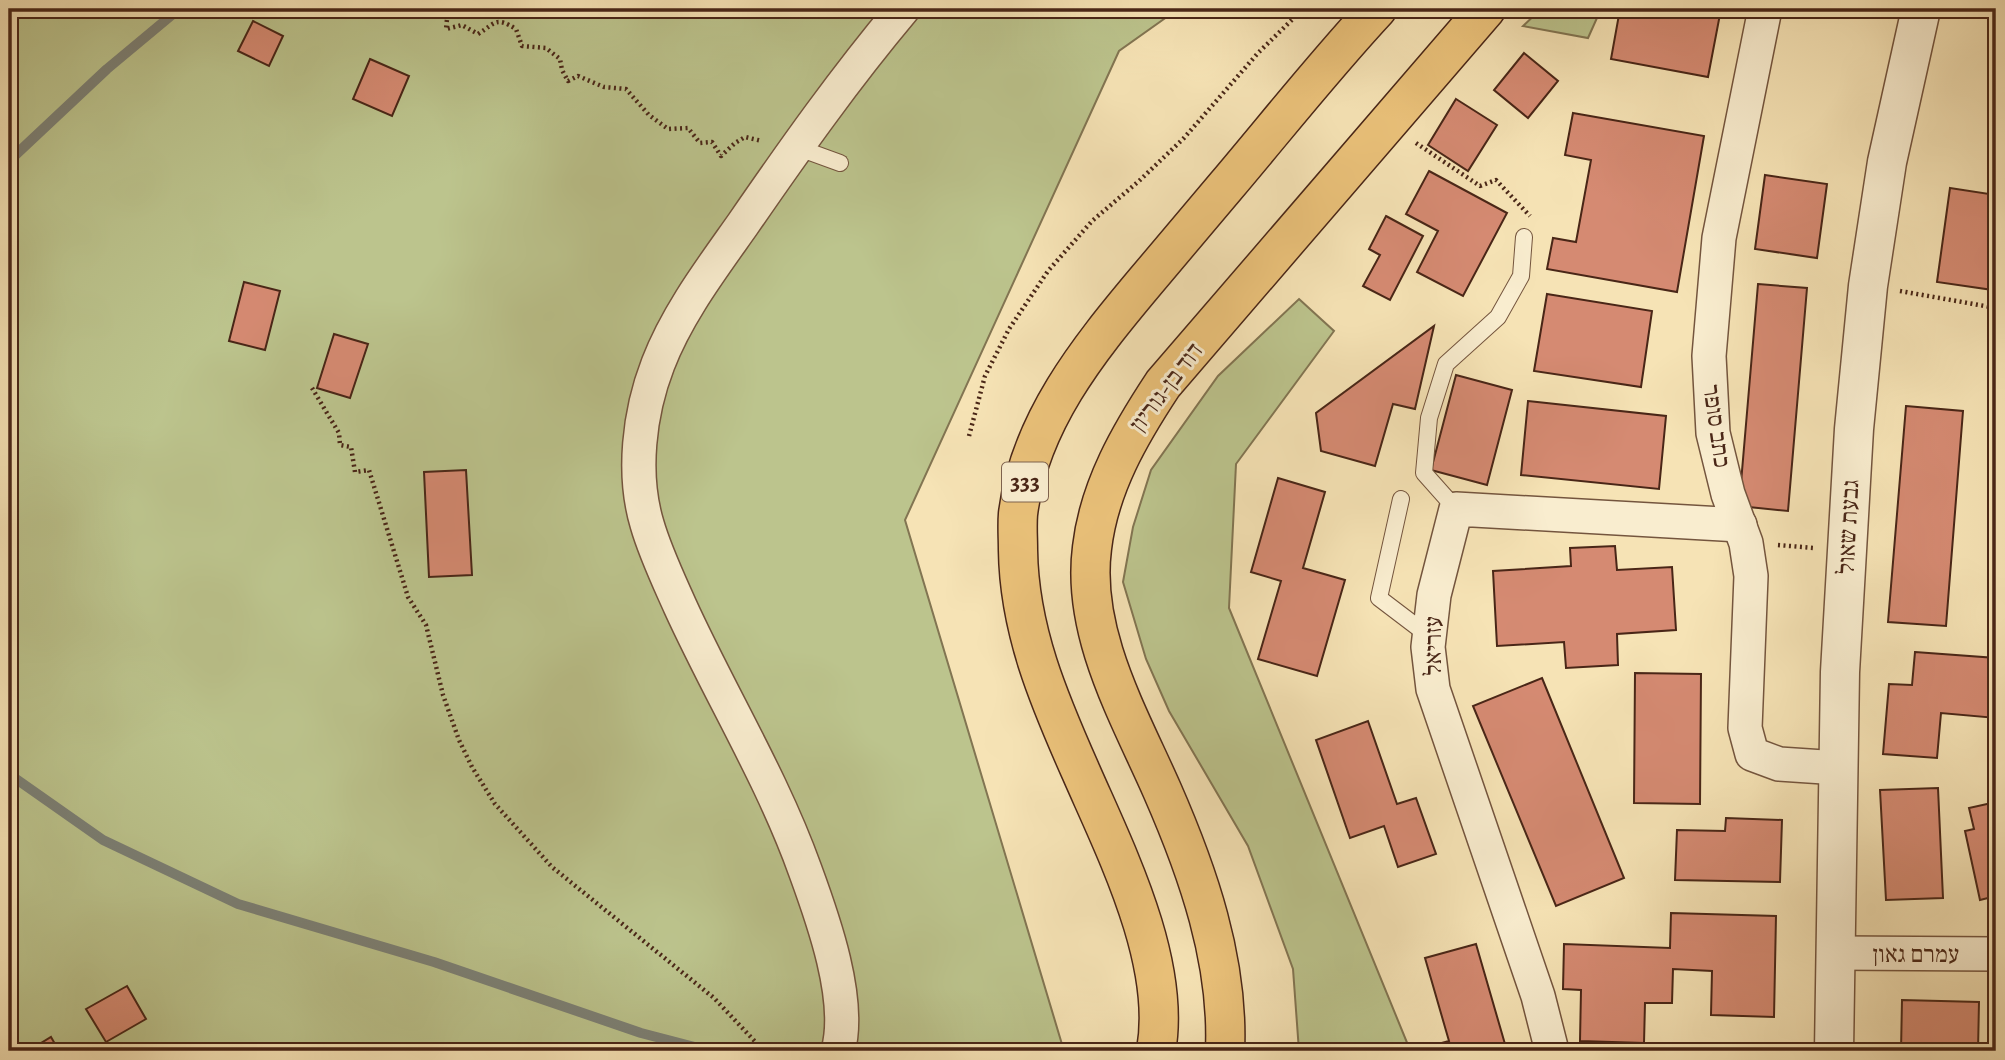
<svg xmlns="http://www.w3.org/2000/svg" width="2005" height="1060" viewBox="0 0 2005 1060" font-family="Alegreya,'Frank Ruhl Libre',serif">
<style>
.green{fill:#bcc48d;stroke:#827552;stroke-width:2}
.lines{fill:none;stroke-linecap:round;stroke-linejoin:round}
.stream{stroke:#7c8176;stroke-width:10}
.building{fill:#d58a72;stroke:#492617;stroke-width:2}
.service-casing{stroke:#74553e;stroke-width:18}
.minor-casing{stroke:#74553e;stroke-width:36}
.tertiary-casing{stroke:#74553e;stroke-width:41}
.primary-casing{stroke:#492617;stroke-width:41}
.path{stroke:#492617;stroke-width:4.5;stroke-dasharray:2 3.5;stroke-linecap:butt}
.service{stroke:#f9edcf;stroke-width:16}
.minor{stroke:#f9edcf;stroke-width:33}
.tertiary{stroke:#f9edcf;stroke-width:38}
.primary{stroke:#ebc27a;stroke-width:38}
.labels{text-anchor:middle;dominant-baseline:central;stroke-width:6;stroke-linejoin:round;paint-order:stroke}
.shield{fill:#f9edcf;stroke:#7e624e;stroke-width:2}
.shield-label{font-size:23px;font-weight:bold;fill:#492617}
.street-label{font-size:24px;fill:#492617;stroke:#f9edcf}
</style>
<rect width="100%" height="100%" fill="#f6e3b5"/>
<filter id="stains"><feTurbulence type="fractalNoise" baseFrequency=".00286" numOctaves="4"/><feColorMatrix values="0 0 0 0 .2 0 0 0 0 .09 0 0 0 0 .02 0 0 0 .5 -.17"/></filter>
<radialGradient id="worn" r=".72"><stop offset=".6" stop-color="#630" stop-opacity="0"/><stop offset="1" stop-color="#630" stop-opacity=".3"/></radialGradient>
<g class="green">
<path d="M 9,9 L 1178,9 L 1119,51 L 905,520 L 1064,1051 L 9,1051 Z"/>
<path d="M 1541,9 L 1601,9 L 1588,38 L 1523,26 Z"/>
<path d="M 1299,299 L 1334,331 L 1236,464 L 1229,608 L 1408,1045 L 1408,1051 L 1299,1051 L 1293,969 L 1248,846 L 1169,711 L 1146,659 L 1123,582 L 1133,527 L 1151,470 L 1218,376 Z"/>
</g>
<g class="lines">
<g class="stream">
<path d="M 9,161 L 107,69 L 179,9"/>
<path d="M 9,774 L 103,840 L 238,904 L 434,962 L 641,1033 L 710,1051"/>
</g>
</g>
<g class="building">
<path d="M 1620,9 L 1645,12 L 1646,9 L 1721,9 L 1708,77 L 1611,59 Z"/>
<path d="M 253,21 L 283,36 L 269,66 L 238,51 Z"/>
<path d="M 1524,53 L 1558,81 L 1528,118 L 1494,90 Z"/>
<path d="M 370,59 L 409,76 L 392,116 L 353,99 Z"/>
<path d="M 1456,99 L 1497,125 L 1468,171 L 1428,145 Z"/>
<path d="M 1573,113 L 1704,136 L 1677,292 L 1547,269 L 1553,238 L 1576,242 L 1591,160 L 1565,155 Z"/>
<path d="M 1429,171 L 1507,213 L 1463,296 L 1417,272 L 1438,231 L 1406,214 Z"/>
<path d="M 1765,175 L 1827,184 L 1817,258 L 1755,249 Z"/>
<path d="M 1950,188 L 1996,195 L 1996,268 L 1993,290 L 1937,282 Z"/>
<path d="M 1386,216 L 1423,236 L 1390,300 L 1363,286 L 1380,255 L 1369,249 Z"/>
<path d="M 244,282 L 280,291 L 265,350 L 229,341 Z"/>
<path d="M 1758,284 L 1807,288 L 1788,511 L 1739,506 Z"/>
<path d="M 1547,294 L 1652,311 L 1641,387 L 1534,371 Z"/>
<path d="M 1434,326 L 1415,409 L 1393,404 L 1375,466 L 1321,451 L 1316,413 Z"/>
<path d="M 334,334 L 368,344 L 350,398 L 317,388 Z"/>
<path d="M 1456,375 L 1512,390 L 1487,485 L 1431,470 Z"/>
<path d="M 1528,401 L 1666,416 L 1659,489 L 1521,475 Z"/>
<path d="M 1906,406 L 1963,411 L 1946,626 L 1888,622 Z"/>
<path d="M 466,470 L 472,575 L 429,577 L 424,472 Z"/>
<path d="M 1278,478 L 1325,492 L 1303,568 L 1345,580 L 1317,676 L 1258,659 L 1281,581 L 1251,572 Z"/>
<path d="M 1615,546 L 1617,570 L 1672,567 L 1676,630 L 1617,634 L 1618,665 L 1566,668 L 1564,642 L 1497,646 L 1493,571 L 1571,566 L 1570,548 Z"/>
<path d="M 1915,652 L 1996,658 L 1996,718 L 1941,713 L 1937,758 L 1883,754 L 1889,684 L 1912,685 Z"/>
<path d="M 1635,673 L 1701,674 L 1700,804 L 1634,803 Z"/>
<path d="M 1542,678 L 1624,878 L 1556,906 L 1473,706 Z"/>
<path d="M 1368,721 L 1397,804 L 1416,798 L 1436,854 L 1398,867 L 1384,826 L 1350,838 L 1316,740 Z"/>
<path d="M 1938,788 L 1943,898 L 1886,900 L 1880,790 Z"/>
<path d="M 1996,802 L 1996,896 L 1980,900 L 1965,831 L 1974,829 L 1969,808 Z"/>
<path d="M 1726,818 L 1782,820 L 1780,882 L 1675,880 L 1677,830 L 1725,831 Z"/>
<path d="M 1671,913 L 1776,916 L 1774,1017 L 1711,1015 L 1712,971 L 1673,969 L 1672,1003 L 1645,1003 L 1644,1043 L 1580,1041 L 1581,990 L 1563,989 L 1564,944 L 1670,948 Z"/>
<path d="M 1476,944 L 1507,1051 L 1440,1051 L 1438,1044 L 1449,1041 L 1425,958 Z"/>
<path d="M 127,986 L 146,1019 L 106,1042 L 86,1009 Z"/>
<path d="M 1902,1000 L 1979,1002 L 1978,1051 L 1901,1051 Z"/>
<path d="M 51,1037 L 59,1051 L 28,1051 Z"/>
</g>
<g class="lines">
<g class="service-casing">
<g id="service">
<path d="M 796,147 L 840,163"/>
<path d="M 1401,499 L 1379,598 L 1429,636"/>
<path d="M 1456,509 L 1424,473 L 1429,418 L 1446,364 L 1498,317 L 1521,276 L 1524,237"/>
</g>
</g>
<g class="minor-casing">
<g id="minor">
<path d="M 1765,9 L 1719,238 L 1709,356 L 1713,433 L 1728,494 L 1746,543 L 1751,576 L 1745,728 L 1752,754 L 1779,764 L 1839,768"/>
<path d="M 1836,953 L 1996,954"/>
<path d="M 838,1051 C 852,1000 823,919 805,870 C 772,778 720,694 680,606 C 668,579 655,552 647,524 C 632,474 639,413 658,364 C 677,314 712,268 743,224 C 794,150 845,78 903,9"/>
<path d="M 1552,1051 L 1538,996 L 1433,689 L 1428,647 L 1434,595 L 1456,509 L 1740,525"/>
</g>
</g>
<g class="tertiary-casing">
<path id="tertiary" d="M 1834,1051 L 1840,672 L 1854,429 L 1868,286 L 1887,162 L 1921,9"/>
</g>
<g class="primary-casing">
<g id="primary">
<path d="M 1156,1051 C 1172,962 1116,852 1081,772 C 1049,700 1019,630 1018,550 C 1018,538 1017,526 1018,514 C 1029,423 1088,350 1145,282 C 1172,250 1199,218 1226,186 C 1276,127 1324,66 1377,9"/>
<path d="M 1225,1051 C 1229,961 1198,872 1162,790 C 1129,715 1081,633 1092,548 C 1099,487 1130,434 1163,384 L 1486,9"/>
</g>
</g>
<g class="path">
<path d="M 448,9 L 446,29 L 462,25 L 478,34 C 496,23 495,16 516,29 L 522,46 L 546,48 L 560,59 L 562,70 L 568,81 L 578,76 L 604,87 L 626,89 L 649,115 L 668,129 L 688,128 L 700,143 L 712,142 L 721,156 L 735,143 L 745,137 L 762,141"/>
<path d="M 1416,143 L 1480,186 L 1496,180 L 1530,216"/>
<path d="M 1900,291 L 1996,308"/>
<path d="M 312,388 L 339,433 L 340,445 L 351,447 L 355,472 L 369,470 L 408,597 L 426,625 L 443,695 L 459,740 L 472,767 L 495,804 L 552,867 L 714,998 L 764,1051"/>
<path d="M 969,436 L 985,376 L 1009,329 L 1048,271 L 1092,221 L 1139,181 L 1184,138 L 1258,53 L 1303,9"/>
<path d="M 1778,545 L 1814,548"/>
</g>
<use href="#service" class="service"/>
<use href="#minor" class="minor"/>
<use href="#tertiary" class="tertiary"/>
<use href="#primary" class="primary"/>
</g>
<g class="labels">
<rect class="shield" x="1002" y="462.5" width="46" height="39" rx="5"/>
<g class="shield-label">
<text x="1025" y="482">333</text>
</g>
<g class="street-label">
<text transform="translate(1166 387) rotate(-53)">דוד בן-גוריון</text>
<text transform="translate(1717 426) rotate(82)">כתב סופר</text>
<text transform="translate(1848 527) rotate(-87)">גבעת שאול</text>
<text transform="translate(1433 646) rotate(-90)">עזריאל</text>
<text x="1916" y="954">עמרם גאון</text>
</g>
</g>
<rect width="2005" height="1060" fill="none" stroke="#f6e3b5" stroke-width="35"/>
<rect x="10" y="10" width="1984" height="1039" fill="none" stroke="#492617" stroke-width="3.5"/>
<rect x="18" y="18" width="1970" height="1025" fill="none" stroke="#492617" stroke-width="2"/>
<rect width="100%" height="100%" filter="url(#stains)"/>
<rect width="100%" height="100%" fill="url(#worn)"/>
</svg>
